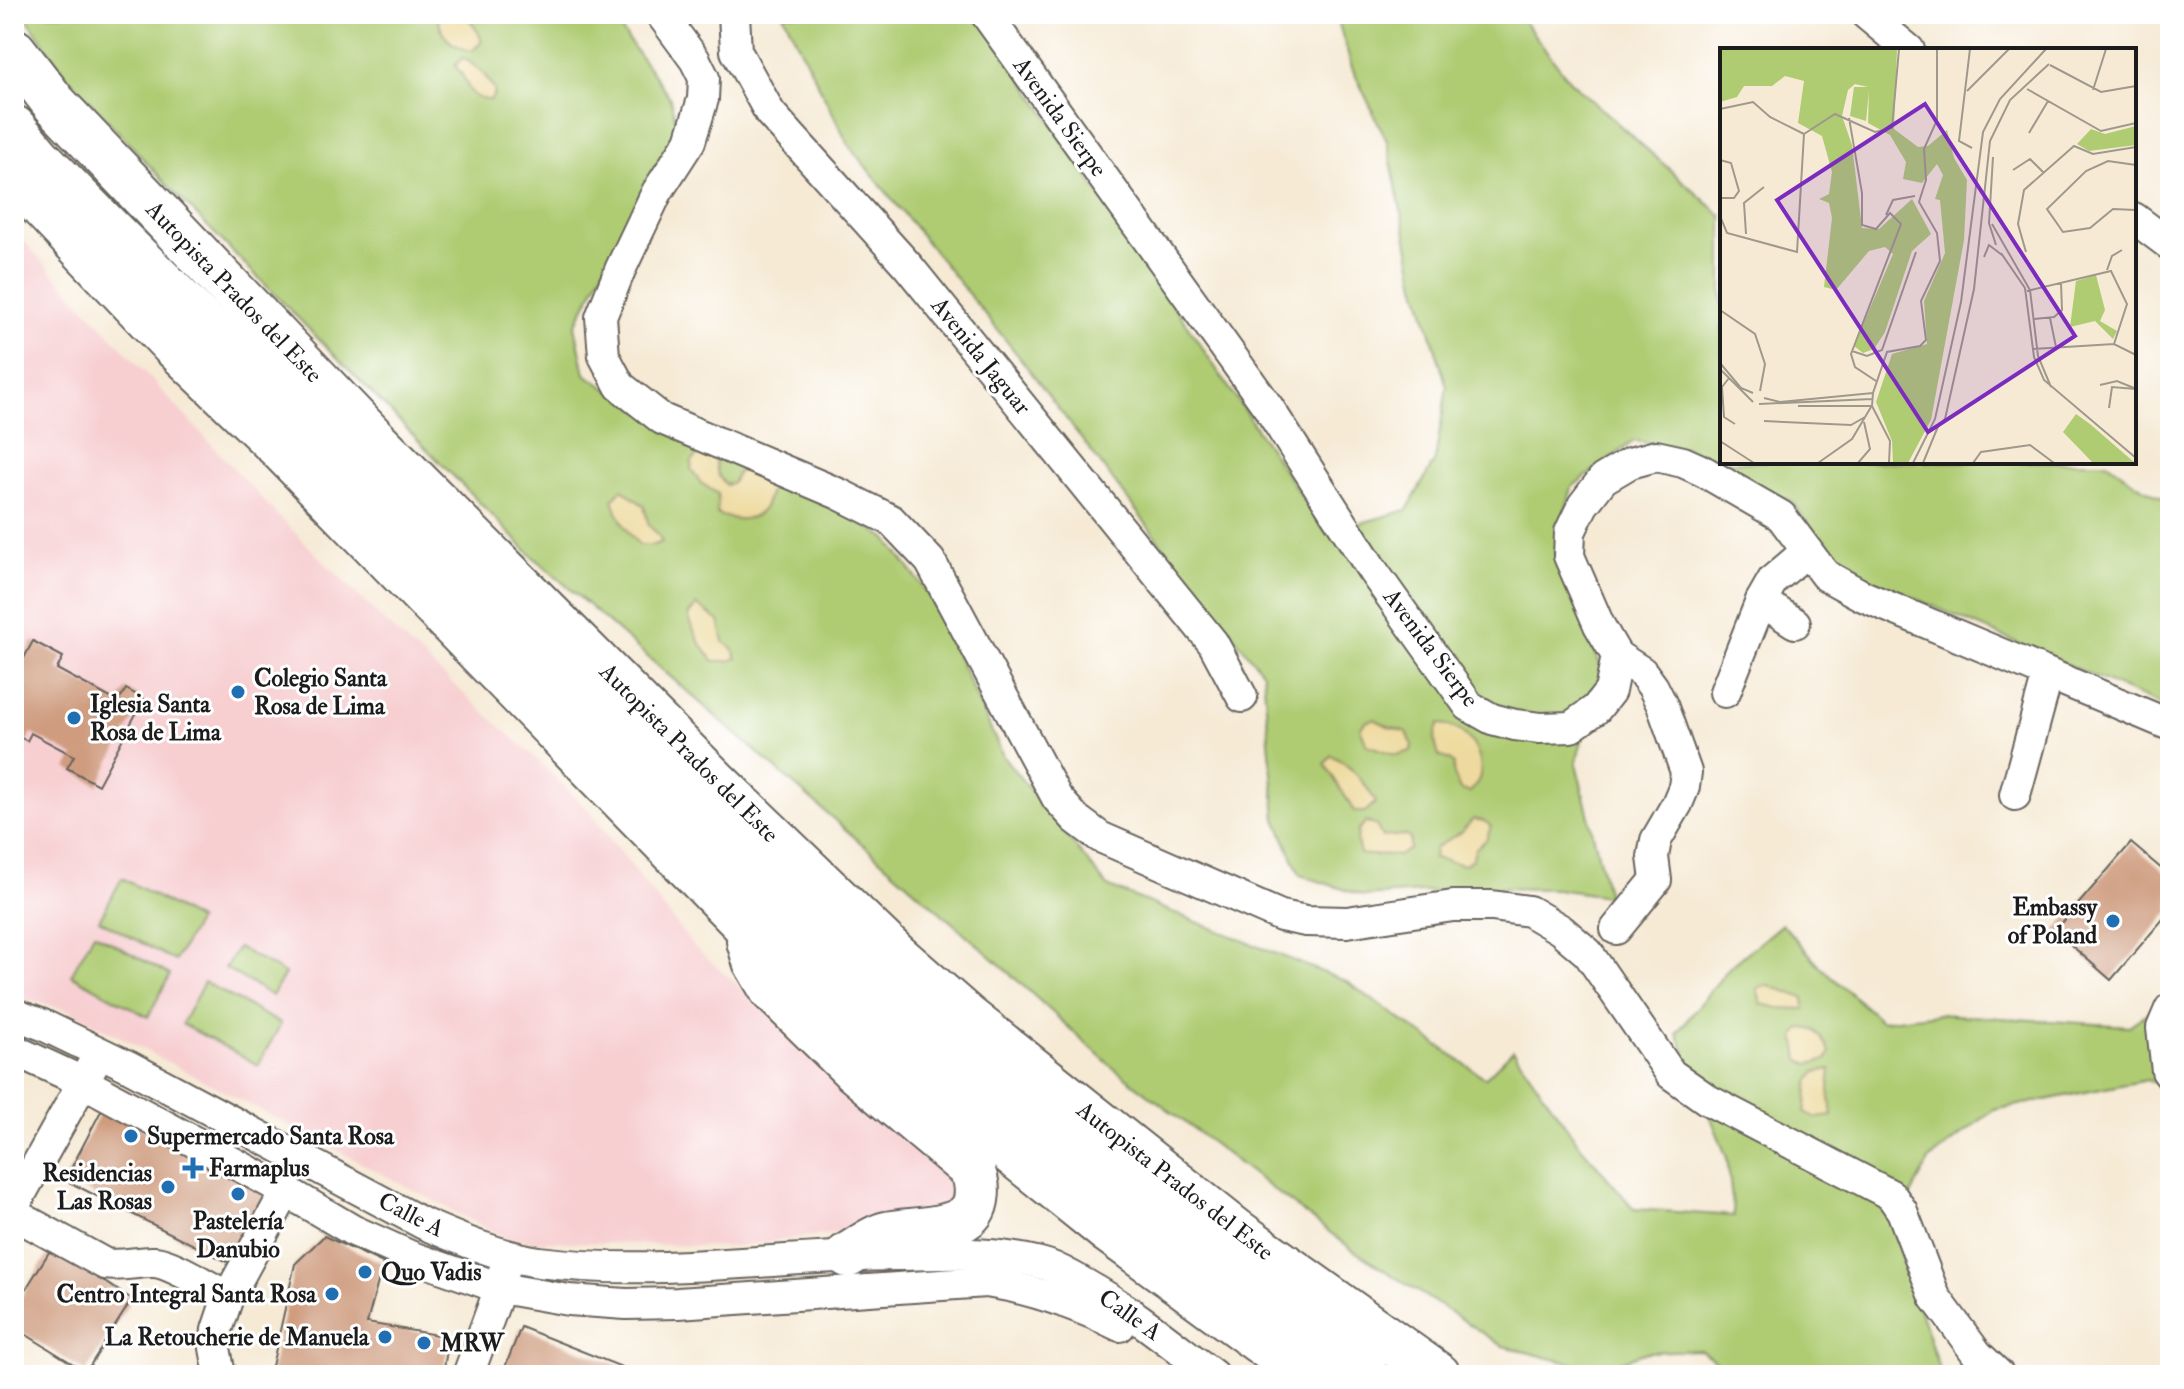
<svg xmlns="http://www.w3.org/2000/svg" width="2184" height="1389" viewBox="0 0 2184 1389" font-family="'IM FELL Double Pica',serif">
<style>
.built{fill:#f7cfd1}
.green{fill:#afcc73;stroke:#667448;stroke-width:2}
.sand{fill:#eeda9e;stroke:#857b5d;stroke-width:2}
.building{fill:#cf9c7f}
.lines{fill:none;stroke-linecap:round;stroke-linejoin:round}
.minor-casing{stroke:#68645d;stroke-width:34}
.highway-casing{stroke:#68645d;stroke-width:48}
.minor{stroke:#fff;stroke-width:30}
.highway{stroke:#fff;stroke-width:44}
.poi-dot{fill:#1f6fb2;stroke:#fff;stroke-width:3}
.labels{text-anchor:middle;dominant-baseline:central;stroke-width:6;stroke-linejoin:round;paint-order:stroke}
.street-label{font-size:24px;fill:#1c1c1c;stroke:#fff}
.poi-label{font-size:24px;font-weight:bold;fill:#1c1c1c;stroke:#fff;text-anchor:start}
.inset-road{fill:none;stroke:#9f988b;stroke-width:2}
.view{fill:#7b2cbf;fill-opacity:0.15;stroke:#7b2cbf;stroke-width:4}
.inset-edge{fill:none;stroke:#1c1c1c;stroke-width:4}
</style>
<rect width="100%" height="100%" fill="#fff"/>
<filter id="ink" filterUnits="userSpaceOnUse"><feTurbulence type="fractalNoise" baseFrequency=".0125" numOctaves="2"/><feDisplacementMap in="SourceGraphic" scale="16" xChannelSelector="R" yChannelSelector="G"/><feConvolveMatrix kernelMatrix="1 2 1 2 8 2 1 2 1" color-interpolation-filters="sRGB"/></filter>
<filter id="wash" filterUnits="userSpaceOnUse"><feTurbulence type="fractalNoise" baseFrequency=".006" numOctaves="4" result="noise"/><feDisplacementMap in="SourceGraphic" scale="32" xChannelSelector="R" yChannelSelector="G"/><feGaussianBlur stdDeviation="1.8" result="paint"/><feColorMatrix in="noise" values="0 0 0 0 0 0 0 0 0 0 0 0 0 0 0 0 0 1.4 0 .05"/><feComposite in="paint" operator="in"/></filter>
<g filter="url(#wash)">
<rect width="100%" height="100%" fill="#f6ead5"/>
<path class="built" d="M 14,231 L 275,513 L 392,629 L 532,755 L 589,811 L 693,946 L 931,1154 L 963,1193 L 950,1218 L 730,1247 L 509,1240 L 68,1010 L 14,996 Z"/>
<g class="green">
<path d="M 24,14 L 610,14 L 670,98 L 677,126 L 575,326 L 585,374 L 661,424 L 782,475 L 886,538 L 930,596 L 1003,756 L 1107,886 L 1347,982 L 1485,1078 L 1513,1050 L 1578,1143 L 1634,1209 L 1734,1216 L 1727,1158 L 1677,1033 L 1729,968 L 1782,924 L 1823,969 L 1881,1021 L 1938,1014 L 2129,1026 L 2170,997 L 2170,1086 L 2147,1080 L 1994,1110 L 1930,1159 L 1893,1228 L 1939,1369 L 1937,1375 L 1735,1375 L 1700,1350 L 1647,1352 L 1596,1370 L 1503,1346 L 1353,1250 L 1111,1066 L 995,960 L 531,555 L 171,189 L 64,73 Z"/>
<path d="M 783,14 L 979,14 L 1326,533 L 1407,510 L 1435,460 L 1447,387 L 1416,284 L 1387,141 L 1352,68 L 1336,14 L 1518,14 L 1570,81 L 1722,216 L 1722,462 L 2107,462 L 2136,484 L 2170,502 L 2170,709 L 1838,565 L 1791,501 L 1687,448 L 1634,441 L 1572,487 L 1555,551 L 1602,669 L 1576,763 L 1608,896 L 1555,889 L 1479,888 L 1364,896 L 1300,875 L 1276,819 L 1263,673 L 1163,546 L 1017,354 L 849,146 Z"/>
<path d="M 122,878 L 198,920 L 175,961 L 99,920 Z"/>
<path d="M 94,933 L 170,975 L 148,1017 L 71,975 Z"/>
<path d="M 238,947 L 285,974 L 272,996 L 225,968 Z"/>
<path d="M 204,982 L 281,1024 L 258,1065 L 182,1024 Z"/>
</g>
<g class="sand">
<path d="M 437,14 L 466,14 L 478,32 L 482,41 L 472,51 C 449,46 442,37 437,14 Z"/>
<path d="M 462,58 C 475,63 491,80 495,93 L 491,100 C 463,99 472,82 455,66 Z"/>
<path d="M 699,452 C 722,457 712,458 718,474 C 719,478 723,481 726,485 L 732,483 L 738,472 L 753,467 L 762,475 L 771,488 C 769,494 767,501 764,507 C 754,524 732,520 717,514 L 718,494 L 701,483 L 691,469 L 692,461 Z"/>
<path d="M 622,489 L 644,506 L 649,526 L 657,533 L 662,542 L 654,545 L 639,545 C 626,531 618,518 613,499 Z"/>
<path d="M 697,605 L 719,621 L 724,642 L 733,649 L 737,658 L 729,661 L 714,661 C 701,647 693,633 688,615 Z"/>
<path d="M 1374,719 L 1390,727 L 1407,732 L 1412,744 L 1411,751 L 1396,755 L 1367,745 L 1360,728 L 1365,722 Z"/>
<path d="M 1439,724 C 1470,724 1496,769 1470,792 L 1460,790 L 1453,772 L 1454,765 L 1450,760 L 1439,756 C 1435,745 1433,735 1439,724 Z"/>
<path d="M 1331,755 C 1352,766 1364,782 1376,802 L 1365,812 L 1355,812 L 1325,764 Z"/>
<path d="M 1473,819 L 1484,821 L 1491,826 L 1486,840 L 1476,848 L 1472,859 L 1465,865 L 1434,858 L 1435,848 L 1462,831 Z"/>
<path d="M 1366,822 L 1376,825 L 1382,837 L 1404,835 L 1410,838 L 1410,849 L 1398,856 C 1386,852 1374,857 1360,854 L 1357,842 L 1358,830 Z"/>
<path d="M 1768,985 L 1804,998 L 1805,1009 L 1779,1008 L 1761,1004 L 1757,988 Z"/>
<path d="M 1801,1028 C 1820,1028 1821,1037 1830,1052 L 1827,1060 L 1809,1064 L 1799,1059 L 1795,1036 Z"/>
<path d="M 1831,1069 L 1829,1090 L 1832,1116 L 1817,1118 L 1805,1113 L 1809,1082 L 1816,1072 Z"/>
</g>
<g id="blocks">
<g class="building">
<path d="M 33,641 L 63,657 L 57,669 L 118,702 L 126,689 L 144,699 L 98,785 L 67,768 L 74,756 L 31,733 L 27,741 L 14,734 L 14,653 L 24,658 Z"/>
<path d="M 2131,843 L 2170,876 L 2170,911 L 2111,980 L 2055,931 Z"/>
<path d="M 102,1109 L 270,1193 L 233,1265 L 65,1180 Z"/>
<path d="M 324,1236 L 383,1263 L 367,1323 L 449,1337 L 443,1375 L 270,1375 L 295,1264 Z"/>
<path d="M 51,1249 L 132,1299 L 86,1372 L 14,1327 L 14,1308 Z"/>
<path d="M 521,1327 L 632,1371 L 631,1375 L 502,1375 Z"/>
</g>
</g>
</g>
<g filter="url(#ink)">
<use href="#blocks" fill-opacity="0" stroke="#68645d" stroke-width="2"/>
<g class="lines">
<g class="minor-casing">
<g id="minor">
<path d="M 661,14 L 695,60 L 704,78 L 703,99 L 690,141 L 657,192 L 620,270 L 601,317 L 604,356 L 620,386 L 662,419 L 839,494 L 891,520 L 930,561 L 1057,798 L 1076,819 L 1100,837 L 1281,916 L 1306,921 L 1347,922 L 1453,906 L 1492,906 L 1529,911 L 1561,930 L 1588,953 L 1671,1074 L 1708,1100 L 1891,1195 L 1902,1211 L 1935,1297 L 1977,1354 L 1999,1375"/>
<path d="M 734,14 L 736,51 L 770,113 L 908,266 L 1213,643 L 1242,697"/>
<path d="M 986,14 L 1268,407 L 1373,571 L 1469,706 L 1492,719 L 1515,725 L 1540,728 L 1571,727 L 1596,709 L 1610,691 L 1617,656 L 1599,625 L 1569,556 L 1570,532 L 1583,505 L 1603,479 L 1630,463 L 1656,456 L 1683,462 L 1703,471 L 1781,516 L 1825,575 L 1863,596 L 2170,725"/>
<path d="M 1866,14 L 1909,50"/>
<path d="M 2134,218 L 2170,245"/>
<path d="M 1761,601 L 1795,623"/>
<path d="M 1725,692 L 1761,601 L 1773,580 L 1807,551"/>
<path d="M 2015,795 L 2048,674"/>
<path d="M 1616,929 L 1656,880 L 1653,857 L 1656,840 L 1677,804 L 1684,787 L 1686,772 L 1662,705 L 1653,687 L 1642,672 L 1617,656"/>
<path d="M 2170,1009 L 2162,1028 L 2167,1071 L 2170,1075"/>
<path d="M 14,1014 L 43,1025 L 128,1066 L 424,1224 C 461,1240 499,1256 539,1262 C 659,1277 777,1256 896,1255 C 948,1254 996,1250 1047,1265 C 1064,1271 1079,1281 1095,1290 C 1137,1315 1174,1346 1213,1375"/>
<path d="M 14,1050 L 83,1082 L 286,1191 L 352,1230 L 412,1257 L 500,1288 L 569,1300 L 626,1304 L 678,1303 L 986,1282 C 1034,1289 1077,1305 1120,1326"/>
<path d="M 14,1206 L 93,1064"/>
<path d="M 14,1214 L 105,1264 C 123,1267 138,1261 155,1262 C 174,1264 210,1288 228,1297"/>
<path d="M 220,1375 L 215,1348 L 217,1330 L 228,1297 L 286,1191"/>
<path d="M 468,1375 L 500,1288 L 504,1271"/>
</g>
</g>
<g class="highway-casing">
<g id="highway">
<path d="M 14,51 L 54,103 L 377,442 L 717,783 L 896,955 L 968,1018 L 1236,1231 L 1438,1375"/>
<path d="M 14,128 L 39,158 L 114,234 L 349,468 L 689,813 L 873,988 L 945,1050 L 1218,1267 L 1366,1375"/>
<path d="M 14,177 L 174,346 L 279,447 L 743,923 L 951,1104 L 1107,1230 L 1306,1375"/>
<path d="M 749,941 L 755,961 L 772,990 L 855,1071 L 971,1169 C 977,1179 978,1189 976,1200 C 970,1234 913,1228 887,1234 C 874,1237 860,1248 848,1255"/>
</g>
</g>
<use href="#minor" class="minor"/>
<use href="#highway" class="highway"/>
</g>
</g>
<g class="poi-dot">
<circle cx="238" cy="692" r="8"/>
<circle cx="74" cy="718" r="8"/>
<circle cx="2113" cy="921" r="8"/>
<circle cx="131" cy="1136" r="8"/>
<path d="M189 1156h8v8h8v8h-8v8h-8v-8h-8v-8h8z"/>
<circle cx="168" cy="1187" r="8"/>
<circle cx="238" cy="1194" r="8"/>
<circle cx="365" cy="1272" r="8"/>
<circle cx="332" cy="1294" r="8"/>
<circle cx="385" cy="1337" r="8"/>
<circle cx="424" cy="1343" r="8"/>
</g>
<g class="labels">
<g class="street-label">
<text transform="translate(1060 117) rotate(54)">Avenida Sierpe</text>
<text transform="translate(234 292) rotate(46)">Autopista Prados del Este</text>
<text transform="translate(981 356) rotate(51)">Avenida Jaguar</text>
<text transform="translate(1431 648) rotate(53)">Avenida Sierpe</text>
<text transform="translate(689 753) rotate(45)">Autopista Prados del Este</text>
<text transform="translate(1175 1181) rotate(38)">Autopista Prados del Este</text>
<text transform="translate(411 1215) rotate(27)">Calle A</text>
<text transform="translate(1130 1315) rotate(35)">Calle A</text>
</g>
<g class="poi-label">
<text x="254" y="678">Colegio Santa<tspan x="254" dy="28">Rosa de Lima</tspan></text>
<text x="90" y="704">Iglesia Santa<tspan x="90" dy="28">Rosa de Lima</tspan></text>
<text x="2097" y="907" text-anchor="end">Embassy<tspan x="2097" dy="28">of Poland</tspan></text>
<text x="147" y="1136">Supermercado Santa Rosa</text>
<text x="209" y="1168">Farmaplus</text>
<text x="152" y="1173" text-anchor="end">Residencias<tspan x="152" dy="28">Las Rosas</tspan></text>
<text x="238" y="1221" text-anchor="middle">Pastelería<tspan x="238" dy="28">Danubio</tspan></text>
<text x="381" y="1272">Quo Vadis</text>
<text x="316" y="1294" text-anchor="end">Centro Integral Santa Rosa</text>
<text x="369" y="1337" text-anchor="end">La Retoucherie de Manuela</text>
<text x="440" y="1343">MRW</text>
</g>
</g>
<g transform="translate(1720 48)">
<rect width="416" height="416" fill="#f6ead5"/>
<path d="M 0,1 L 177,1 L 174,81 L 198,99 L 208,98 L 227,82 L 234,110 L 247,132 L 244,192 L 211,372 L 188,415 L 173,415 L 172,393 L 156,354 L 172,306 L 207,296 L 204,253 L 225,205 L 220,152 L 215,151 L 223,127 L 217,116 L 202,135 L 183,131 L 186,114 L 170,87 L 148,75 L 149,43 L 146,73 L 130,68 L 134,39 L 148,39 L 135,36 L 128,42 L 122,68 L 132,97 L 142,180 L 159,181 L 192,151 L 211,186 L 192,203 L 165,284 L 154,301 L 143,305 L 134,298 L 173,206 L 165,199 L 149,203 L 116,242 L 104,239 L 112,170 L 109,155 L 99,151 L 109,146 L 112,124 L 102,88 L 78,75 L 84,33 L 65,28 L 52,38 L 24,38 L 17,49 L 0,54 ZM 416,78 L 416,97 L 369,103 L 357,96 L 371,81 L 385,86 ZM 376,227 L 385,262 L 380,273 L 397,283 L 393,291 L 375,273 L 350,279 L 356,233 ZM 356,366 L 370,376 L 415,415 L 373,415 L 343,384 Z" fill="#afcc73"/>
<path class="inset-road" d="M 250,1 L 239,93 L 252,100M 330,17 L 381,44 L 416,38M 307,41 L 381,83 L 416,75M 373,42 L 386,1M 247,43 L 289,1M 0,61 L 33,54 L 50,69 L 84,86M 129,70 L 142,145 L 142,177 L 156,181 L 170,165 L 181,176 L 131,306 L 135,319 L 156,333M 309,85 L 328,53M 84,86 L 115,66 L 155,84 L 172,80 L 179,1M 273,109 L 269,175 L 276,197M 0,112 L 11,115 L 19,143 L 14,150 L 0,150M 416,117 L 388,113 L 366,123 L 327,161 L 343,184 L 370,180 L 393,161 L 416,162M 293,122 L 310,111 L 324,125M 166,167 L 173,152 L 195,148M 0,168 L 7,185 L 77,204 L 84,86M 272,176 L 310,242 L 318,308 L 331,339M 26,186 L 24,155 L 44,139M 306,204 L 298,176 L 304,142 L 354,98 L 373,106 L 416,99M 281,205 L 305,240 L 314,309 L 324,332 L 416,410M 264,209 L 269,197 L 282,207M 387,222 L 392,208 L 402,202M 307,243 L 391,223 L 407,256 L 394,296M 0,262 L 35,286 L 45,316 L 40,343M 330,270 L 336,299M 314,271 L 334,269 L 342,262 L 341,235M 313,301 L 394,296 L 416,307M 132,303 L 147,308 L 162,302 L 196,204M 0,315 L 21,340 L 33,345M 0,321 L 33,354M 9,330 L 2,339 L 4,369 L 15,376M 380,337 L 397,333 L 414,340M 44,350 L 60,354 L 153,345M 39,356 L 152,351M 78,358 L 152,358M 389,360 L 392,339 L 416,341M 44,373 L 131,377 L 145,369M 220,376 L 225,371 L 254,241 L 270,93 L 290,52 L 329,16M 0,393 L 34,415M 98,415 L 132,391 L 151,359M 138,415 L 150,401 L 144,374M 169,415 L 170,393 L 152,358 L 153,345 L 167,304 L 200,298 L 206,292 L 201,253 L 220,213 L 217,185 L 199,154 L 206,132 L 204,101 L 217,72 L 217,1M 193,415 L 215,371 L 241,254 L 263,84 L 280,51 L 326,1M 203,415 L 219,376M 253,415 L 261,404 L 310,397 L 334,415"/>
<path class="view" d="M 205,56 L 355,288 L 208,384 L 57,152 Z"/>
<rect width="416" height="416" class="inset-edge"/>
</g>
<rect width="2184" height="1389" fill="none" stroke="#fff" stroke-width="48"/>
</svg>
